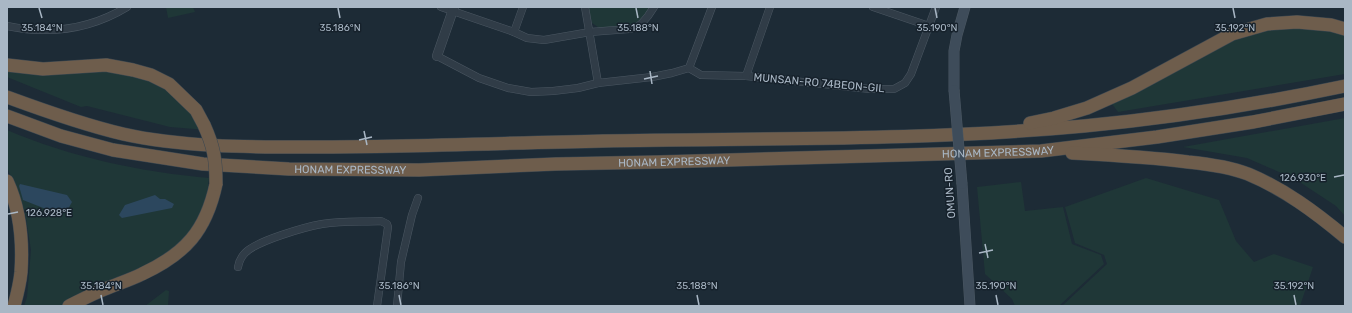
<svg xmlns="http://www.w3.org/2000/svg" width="1352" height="313" viewBox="0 0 1352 313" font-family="Rubik,sans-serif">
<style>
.green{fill:#1f3737}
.water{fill:#2c475e}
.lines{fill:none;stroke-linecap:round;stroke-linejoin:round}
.minor-casing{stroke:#4b5762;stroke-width:8}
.tertiary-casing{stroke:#4b5762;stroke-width:10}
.secondary-casing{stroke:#4b5762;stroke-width:11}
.motorway-casing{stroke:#3b4751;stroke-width:14}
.minor{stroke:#303c47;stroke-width:7}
.tertiary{stroke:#303c47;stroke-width:9}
.secondary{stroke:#3e4c5a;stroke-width:10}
.motorway{stroke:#6e5d4c;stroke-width:13}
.secondary-bridge-casing{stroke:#4b5762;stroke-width:11;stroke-linecap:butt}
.motorway-bridge-casing{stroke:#3b4751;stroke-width:14;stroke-linecap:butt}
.secondary-bridge{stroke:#3e4c5a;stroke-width:10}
.motorway-bridge{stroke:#6e5d4c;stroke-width:13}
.ticks{fill:none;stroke:#a9b7c5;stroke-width:1.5}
.labels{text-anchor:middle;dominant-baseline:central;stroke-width:3;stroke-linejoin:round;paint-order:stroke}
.street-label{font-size:11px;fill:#a9b7c5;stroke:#16212b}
.ticks-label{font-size:10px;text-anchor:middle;fill:#a9b7c5;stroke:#16212b;stroke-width:3;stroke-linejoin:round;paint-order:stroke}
</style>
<rect width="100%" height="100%" fill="#1d2b36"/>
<g class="green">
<path d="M 166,7 L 193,7 L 195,12 L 168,18 Z"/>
<path d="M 588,7 L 649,7 L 645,16 L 638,22 L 624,26 L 601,29 L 592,23 Z"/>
<path d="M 1295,25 L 1345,30 L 1345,74 L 1118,112 L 1112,104 L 1203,50 L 1254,31 Z"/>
<path d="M 106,65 L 169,84 L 207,130 L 170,127 L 87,106 L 81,107 L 7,77 L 7,72 Z"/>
<path d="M 1345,118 L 1345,216 L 1336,206 L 1295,179 L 1247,158 L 1183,147 Z"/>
<path d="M 7,130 C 70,157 141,172 209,178 L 206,205 L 196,232 L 153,263 L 110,280 L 62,306 L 24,306 L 27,297 L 31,250 L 25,212 L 7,167 Z"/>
<path d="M 1146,178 L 1219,200 L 1236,241 L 1254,262 L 1274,254 L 1313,267 L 1300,306 L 1062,306 L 1107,264 L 1104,255 L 1075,243 L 1065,207 Z"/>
<path d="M 1021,182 L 1025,211 L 1063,207 L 1072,244 L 1101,255 L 1104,264 L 1059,306 L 1015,306 L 1012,299 L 985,274 L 977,187 Z"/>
<path d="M 166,290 L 169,291 L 168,306 L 145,306 Z"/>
</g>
<g class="water">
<path d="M 20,184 L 67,195 L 72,202 L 67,211 L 56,213 L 23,200 L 19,186 Z"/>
<path d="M 155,195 L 160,199 L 165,199 L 174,204 L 172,208 L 122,218 L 119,215 L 125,205 Z"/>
</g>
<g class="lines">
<g class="minor-casing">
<g id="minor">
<path d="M 441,7 L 514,32 L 527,38 L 544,40 L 590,32 L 629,29 L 637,27 L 642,23 L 648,16 L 654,7"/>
<path d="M 585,7 L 598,83"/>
<path d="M 873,7 L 929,26"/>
<path d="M 7,26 C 50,35 89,30 127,7"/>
<path d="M 514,32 L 523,7"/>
<path d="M 437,56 L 479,78 L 508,88 L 531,92 L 553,91 L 578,88 L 598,83 L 652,77 L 672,73 L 689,68 L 701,75 L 746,76 L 870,89 L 894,89 L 905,83 L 911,74 L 936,7"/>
<path d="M 689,68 L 712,7"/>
<path d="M 746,76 L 770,7"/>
<path d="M 238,267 C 239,262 241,257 245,253 C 256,241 305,227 322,224 C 342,221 362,222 381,221 L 387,224 L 388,227 L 377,306"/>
<path d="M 397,306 L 401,262 L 412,215 L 418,198"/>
</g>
</g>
<g class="tertiary-casing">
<path id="tertiary" d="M 437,56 L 454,7"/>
</g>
<g class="secondary-casing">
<g id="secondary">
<path d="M 954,90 L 954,51 L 957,35 L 965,7"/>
<path d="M 962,184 L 970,306"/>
</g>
</g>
<g class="motorway-casing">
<g id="motorway">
<path d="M 7,65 L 43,69 L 106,65 L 133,70 L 151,75 L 169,84 L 196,110 L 204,125"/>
<path d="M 7,97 C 45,111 84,125 123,134 C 181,147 246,147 305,147 C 405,147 504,143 603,141 C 764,138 924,141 1084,126 C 1172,118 1259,104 1345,86"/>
<path id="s1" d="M 7,116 L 61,136 L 113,150 L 203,164 L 289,169 L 419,170 L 556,164 L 659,162 L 1041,151 L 1157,137 L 1253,122 L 1345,104"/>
<path d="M 1030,123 L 1054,118 L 1087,108 L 1132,88 L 1232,34 L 1267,24 L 1297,22 L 1331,25 L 1345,29"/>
<path d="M 1072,153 C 1111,155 1150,157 1188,162 C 1208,164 1230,167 1248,174 C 1284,189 1315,212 1345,237"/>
<path d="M 7,181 C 20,209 23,242 21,272 C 20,283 17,295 14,306"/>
<path d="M 69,306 C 81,300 92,294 105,289 C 117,284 130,280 142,274 C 185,254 206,231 216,184"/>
</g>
</g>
<use href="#minor" class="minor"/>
<use href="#tertiary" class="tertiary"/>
<use href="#secondary" class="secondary"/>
<use href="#motorway" class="motorway"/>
<g class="secondary-bridge-casing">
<path id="secondary-bridge" d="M 954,90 L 962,184"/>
</g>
<g class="motorway-bridge-casing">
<path id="motorway-bridge" d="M 204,125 C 214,147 216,160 216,184"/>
</g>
<use href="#secondary-bridge" class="secondary-bridge"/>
<use href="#motorway-bridge" class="motorway-bridge"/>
</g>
<path class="ticks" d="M 39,8 L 42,18M 338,8 L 340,18M 636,8 L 638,18M 935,8 L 937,18M 1233,8 L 1235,18M 650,71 L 652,84M 644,79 L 658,76M 364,131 L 367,145M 359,140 L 372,137M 1334,177 L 1344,175M 8,214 L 18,212M 985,244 L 988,258M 979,253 L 993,250M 101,295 L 103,305M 399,295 L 401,305M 697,295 L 699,305M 996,295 L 998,305M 1294,295 L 1296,305"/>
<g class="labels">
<g class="street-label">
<text transform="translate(819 83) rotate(5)">MUNSAN-RO 74BEON-GIL</text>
<text stroke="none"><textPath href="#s1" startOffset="998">HONAM EXPRESSWAY</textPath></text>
<text stroke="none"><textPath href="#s1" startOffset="674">HONAM EXPRESSWAY</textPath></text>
<text stroke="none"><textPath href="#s1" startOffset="350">HONAM EXPRESSWAY</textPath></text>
<text transform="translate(950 193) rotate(-94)">OMUN-RO</text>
</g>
</g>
<g class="ticks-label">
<text x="42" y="31">35.184°N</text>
<text x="340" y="31">35.186°N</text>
<text x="638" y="31">35.188°N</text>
<text x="937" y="31">35.190°N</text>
<text x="1235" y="31">35.192°N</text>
<text x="1303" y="181">126.930°E</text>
<text x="49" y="216">126.928°E</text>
<text x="101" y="289">35.184°N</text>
<text x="399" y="289">35.186°N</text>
<text x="697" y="289">35.188°N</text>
<text x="996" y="289">35.190°N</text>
<text x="1294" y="289">35.192°N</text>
</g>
<rect width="1352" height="313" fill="none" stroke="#a9b7c5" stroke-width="16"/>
</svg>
